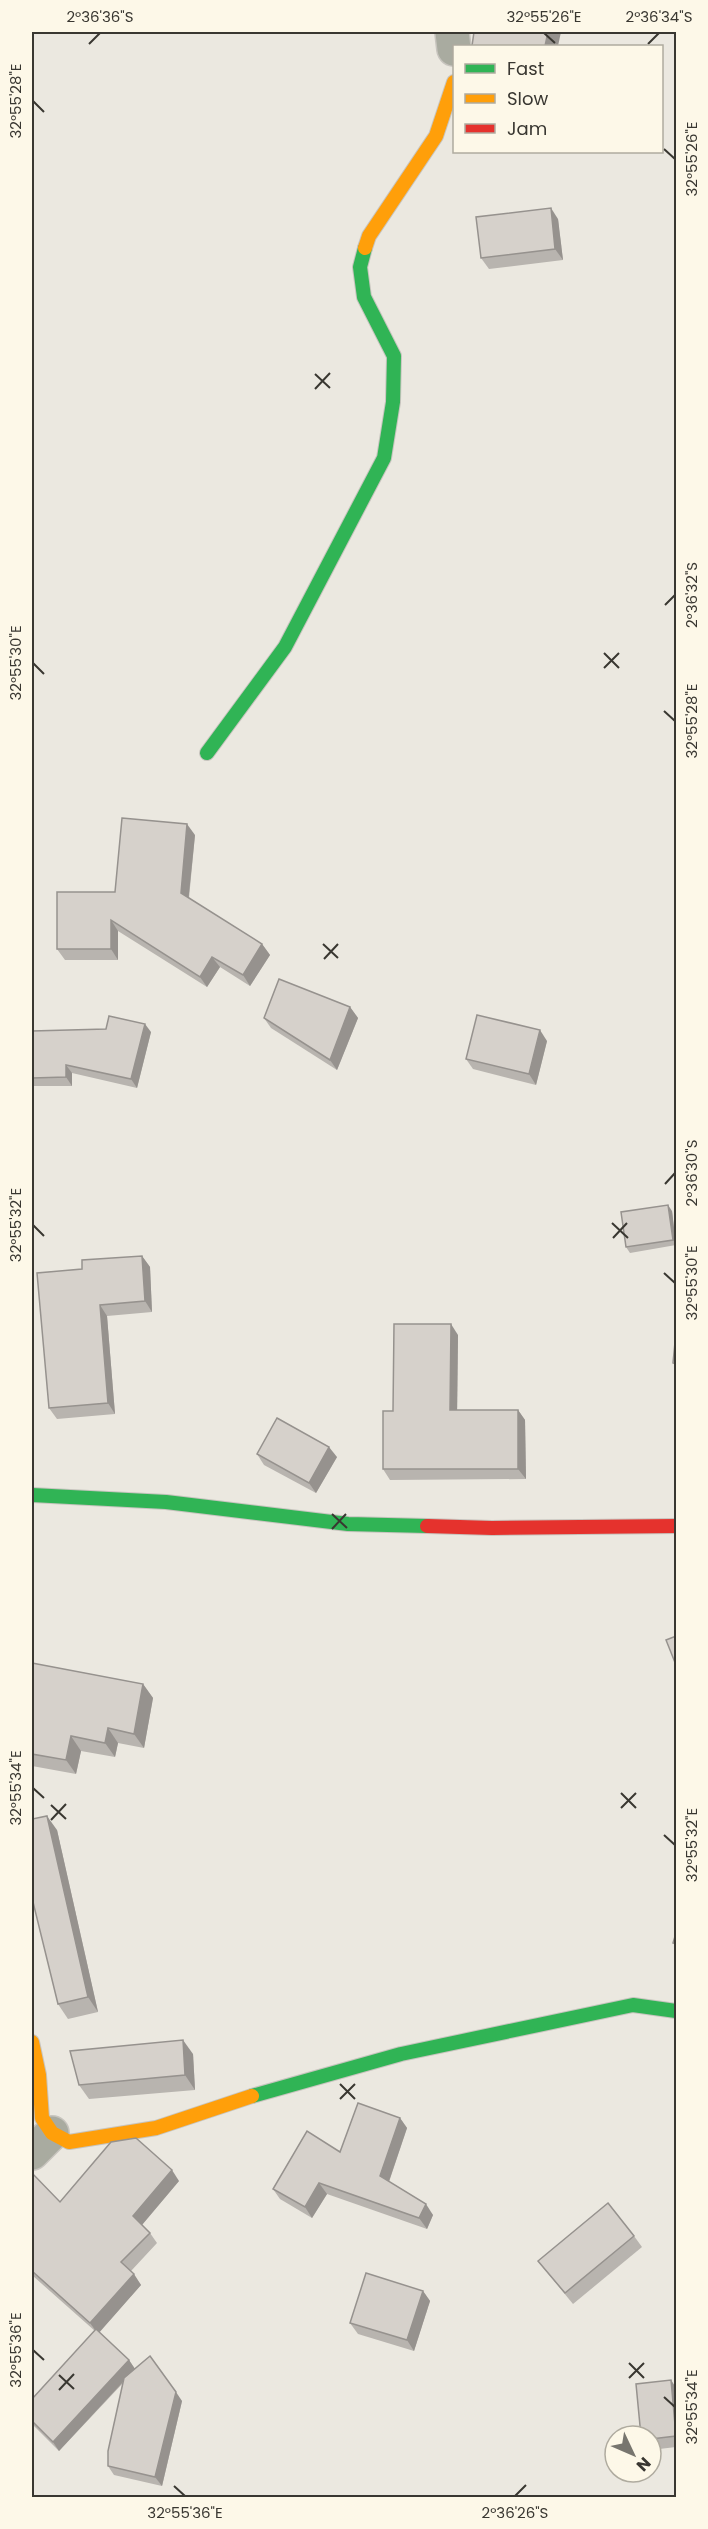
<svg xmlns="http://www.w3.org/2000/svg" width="708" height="2529" viewBox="0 0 708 2529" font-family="Poppins,sans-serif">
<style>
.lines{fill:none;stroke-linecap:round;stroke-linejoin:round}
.street-casing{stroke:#c7c4be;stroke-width:36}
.fast-casing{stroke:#c7c4be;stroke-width:16}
.slow-casing{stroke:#c7c4be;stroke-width:16}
.jam-casing{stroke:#c7c4be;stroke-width:16}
.street{stroke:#a9aba0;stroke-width:33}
.fast{stroke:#30b455;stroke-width:14}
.slow{stroke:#ff9f0a;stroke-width:14}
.jam{stroke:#e5322d;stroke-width:14}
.wall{fill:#b8b4af}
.shaded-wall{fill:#96928e}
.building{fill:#d6d1cb;stroke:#96928e;stroke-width:1.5}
.ticks{fill:none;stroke:#393731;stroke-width:2}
.neatline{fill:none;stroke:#393731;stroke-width:2}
.ticks-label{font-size:15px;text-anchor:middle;fill:#393731}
</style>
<rect width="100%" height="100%" fill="#ebe8e0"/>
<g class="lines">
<g class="street-casing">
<g id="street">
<path d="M 452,32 L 454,49"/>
<path d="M 32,2153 L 52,2133"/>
</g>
</g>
<g class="fast-casing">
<g id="fast">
<path d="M 207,753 L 285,647 L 384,458 L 393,402 L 394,356 L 364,297 L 360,267 L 365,248"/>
<path d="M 32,1495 L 166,1502 L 348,1524 L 427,1526"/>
<path d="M 252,2096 L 401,2054 L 633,2005 L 676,2011"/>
</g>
</g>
<g class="slow-casing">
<g id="slow">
<path d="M 365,248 L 369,236 L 436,136 L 454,82"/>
<path d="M 32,2042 L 39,2075 L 42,2118 L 52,2133 L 69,2142 L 156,2128 L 252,2096"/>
</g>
</g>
<g class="jam-casing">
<path id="jam" d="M 427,1526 L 492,1528 L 676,1526"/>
</g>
<use href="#street" class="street"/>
<use href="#fast" class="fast"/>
<use href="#slow" class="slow"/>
<use href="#jam" class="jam"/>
</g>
<g class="wall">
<path d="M 558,219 L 563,260 L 489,269 L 481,258 Z"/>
<path d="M 195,835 L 189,898 L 262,944 L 270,955 L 250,986 L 220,967 L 207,987 L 118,931 L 118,960 L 65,960 L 57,949 L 115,892 Z"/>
<path d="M 350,1007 L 358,1018 L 337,1070 L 271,1028 L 264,1018 Z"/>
<path d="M 32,1031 L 151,1032 L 137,1088 L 72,1073 L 72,1086 L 32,1086 Z"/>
<path d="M 547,1041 L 536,1085 L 473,1069 L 466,1059 Z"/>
<path d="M 672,1211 L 676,1245 L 630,1253 L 626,1247 Z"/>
<path d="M 142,1256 L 150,1267 L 152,1312 L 107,1316 L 115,1414 L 57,1419 L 49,1408 L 82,1269 Z"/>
<path d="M 458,1335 L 457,1410 L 518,1410 L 525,1420 L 526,1479 L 390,1480 L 383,1469 L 393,1411 Z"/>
<path d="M 257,1454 L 337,1457 L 316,1493 L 264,1465 Z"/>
<path d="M 32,1663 L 143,1684 L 153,1698 L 144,1748 L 118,1743 L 115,1757 L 81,1751 L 76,1774 L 32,1766 Z"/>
<path d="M 57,1830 L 98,2012 L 68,2019 L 58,2004 Z"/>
<path d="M 193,2054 L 195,2090 L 89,2099 L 79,2085 Z"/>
<path d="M 400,2118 L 407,2128 L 389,2182 L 433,2215 L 427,2229 L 327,2194 L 312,2218 L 280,2199 L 273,2189 L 340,2152 Z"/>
<path d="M 32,2173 L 60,2202 L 179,2181 L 142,2225 L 150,2233 L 157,2243 L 131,2271 L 141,2285 L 99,2332 L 129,2360 L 135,2369 L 182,2401 L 162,2486 L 114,2475 L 108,2466 L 124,2382 L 59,2451 L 32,2424 L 32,2399 L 95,2331 L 33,2276 L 32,2278 Z"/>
<path d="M 634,2236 L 642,2247 L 573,2304 L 546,2271 L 538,2261 Z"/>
<path d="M 423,2291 L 430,2301 L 414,2351 L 358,2334 L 350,2323 Z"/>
<path d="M 671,2380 L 676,2388 L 676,2447 L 651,2450 L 651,2436 Z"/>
</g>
<g class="shaded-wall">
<path d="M 548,32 L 561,32 L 558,46 L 545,46 Z"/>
<path d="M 551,208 L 558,219 L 563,260 L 555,249 Z"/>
<path d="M 187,824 L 195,835 L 188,903 L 181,893 Z"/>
<path d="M 111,920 L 118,931 L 118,960 L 111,949 Z"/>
<path d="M 262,944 L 270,955 L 250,986 L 243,975 Z"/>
<path d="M 212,957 L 220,967 L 207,987 L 200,977 Z"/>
<path d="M 350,1007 L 358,1018 L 337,1070 L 330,1060 Z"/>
<path d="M 145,1024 L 151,1032 L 137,1088 L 131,1079 Z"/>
<path d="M 540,1030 L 547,1041 L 536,1085 L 529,1074 Z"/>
<path d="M 66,1065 L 72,1073 L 72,1086 L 66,1077 Z"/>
<path d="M 668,1205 L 672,1211 L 676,1244 L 673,1240 Z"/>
<path d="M 142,1256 L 150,1267 L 152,1312 L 145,1301 Z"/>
<path d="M 100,1305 L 107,1316 L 115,1414 L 108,1403 Z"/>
<path d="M 451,1324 L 458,1335 L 457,1421 L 450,1410 Z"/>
<path d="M 518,1410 L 525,1420 L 526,1479 L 518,1469 Z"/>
<path d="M 329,1447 L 337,1457 L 316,1493 L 309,1483 Z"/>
<path d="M 143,1684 L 153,1698 L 144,1748 L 134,1734 Z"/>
<path d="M 108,1728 L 118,1743 L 115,1757 L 105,1743 Z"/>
<path d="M 71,1736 L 81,1751 L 76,1774 L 66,1760 Z"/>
<path d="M 47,1816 L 57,1830 L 98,2012 L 88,1997 Z"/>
<path d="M 183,2040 L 193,2054 L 195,2090 L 185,2075 Z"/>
<path d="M 400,2118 L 407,2128 L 387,2187 L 380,2176 Z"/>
<path d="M 172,2170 L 179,2181 L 141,2226 L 133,2216 Z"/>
<path d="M 319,2183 L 327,2194 L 312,2218 L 305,2207 Z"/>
<path d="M 426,2204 L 433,2215 L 427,2229 L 419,2218 Z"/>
<path d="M 134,2274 L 141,2285 L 98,2334 L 90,2323 Z"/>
<path d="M 423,2291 L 430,2301 L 414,2351 L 407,2340 Z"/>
<path d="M 129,2360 L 135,2369 L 59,2451 L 53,2442 Z"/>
<path d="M 671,2380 L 676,2388 L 676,2434 Z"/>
<path d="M 176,2392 L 182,2401 L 162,2486 L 155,2477 Z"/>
</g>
<g class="building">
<path d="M 474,32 L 548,32 L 545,46 L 472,46 Z"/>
<path d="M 551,208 L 555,249 L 481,258 L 476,217 Z"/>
<path d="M 122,818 L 187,824 L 181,893 L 262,944 L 243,975 L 212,957 L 200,977 L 111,920 L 111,949 L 57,949 L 57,892 L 115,892 Z"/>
<path d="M 279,979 L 350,1007 L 330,1060 L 264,1018 Z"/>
<path d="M 477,1015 L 540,1030 L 529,1074 L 466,1059 Z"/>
<path d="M 109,1016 L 145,1024 L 131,1079 L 66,1065 L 66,1077 L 32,1078 L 32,1031 L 106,1029 Z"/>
<path d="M 668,1205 L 673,1240 L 626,1247 L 621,1212 Z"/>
<path d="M 142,1256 L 145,1301 L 100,1305 L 108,1403 L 49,1408 L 37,1273 L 82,1269 L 82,1260 Z"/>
<path d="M 394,1324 L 451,1324 L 450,1410 L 518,1410 L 518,1469 L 383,1469 L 383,1411 L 393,1411 Z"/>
<path d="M 676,1332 L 676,1364 L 673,1363 Z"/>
<path d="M 277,1418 L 329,1447 L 309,1483 L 257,1454 Z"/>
<path d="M 676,1636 L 676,1665 L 666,1640 Z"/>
<path d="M 32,1663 L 143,1684 L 134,1734 L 108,1728 L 105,1743 L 71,1736 L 66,1760 L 32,1754 Z"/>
<path d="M 47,1816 L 88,1997 L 58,2004 L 32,1898 L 32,1819 Z"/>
<path d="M 676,1933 L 676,1944 L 673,1943 Z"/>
<path d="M 183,2040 L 185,2075 L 79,2085 L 70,2051 Z"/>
<path d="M 358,2103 L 400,2118 L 380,2176 L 426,2204 L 419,2218 L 319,2183 L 305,2207 L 273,2189 L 307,2131 L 340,2152 Z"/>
<path d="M 136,2138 L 172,2170 L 133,2216 L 150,2233 L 121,2262 L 134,2274 L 90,2323 L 32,2271 L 32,2173 L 60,2202 L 111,2142 Z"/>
<path d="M 608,2203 L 634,2236 L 565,2293 L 538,2261 Z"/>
<path d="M 366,2273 L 423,2291 L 407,2340 L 350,2323 Z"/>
<path d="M 96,2329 L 129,2360 L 53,2442 L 32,2421 L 32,2399 Z"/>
<path d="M 150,2356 L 176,2392 L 155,2477 L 108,2466 L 108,2451 L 124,2378 Z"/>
<path d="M 671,2380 L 676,2436 L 651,2439 L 651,2436 L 641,2436 L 636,2384 Z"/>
</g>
<path class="ticks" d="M 544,33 L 555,43M 89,44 L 100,33M 648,44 L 659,33M 33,101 L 44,112M 664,149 L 675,159M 315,374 L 330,388M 315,389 L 330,373M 665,605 L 675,595M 604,653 L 619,668M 33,663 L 44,674M 604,668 L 619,653M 664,711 L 675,721M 323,944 L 338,958M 324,959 L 338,944M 665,1184 L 675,1173M 612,1223 L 628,1238M 33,1225 L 44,1236M 613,1238 L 627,1223M 664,1273 L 675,1283M 332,1514 L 347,1528M 332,1529 L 346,1514M 33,1788 L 44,1798M 621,1793 L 636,1808M 51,1805 L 66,1819M 621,1808 L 636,1793M 51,1820 L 66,1804M 664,1835 L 675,1845M 340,2084 L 355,2099M 340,2099 L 355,2084M 33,2350 L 44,2360M 629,2363 L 644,2378M 59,2375 L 74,2389M 629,2378 L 644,2363M 59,2390 L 74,2374M 664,2397 L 675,2407M 174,2486 L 185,2496M 515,2496 L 526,2485"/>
<rect width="708" height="2529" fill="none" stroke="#fdf8e8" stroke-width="66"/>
<rect x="453" y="45" width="210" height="108" fill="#fdf8e8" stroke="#afab9f" stroke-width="1.5"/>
<rect x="465" y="64" width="30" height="9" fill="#30b455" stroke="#afab9f" stroke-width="1.5"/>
<text x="507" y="75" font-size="18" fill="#393731">Fast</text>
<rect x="465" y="94" width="30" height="9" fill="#ff9f0a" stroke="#afab9f" stroke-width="1.5"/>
<text x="507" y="105" font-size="18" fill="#393731">Slow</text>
<rect x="465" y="124" width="30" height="9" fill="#e5322d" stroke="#afab9f" stroke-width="1.5"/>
<text x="507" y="135" font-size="18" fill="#393731">Jam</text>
<g transform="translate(633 2454) rotate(134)"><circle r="28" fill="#fdf8e8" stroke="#afab9f" stroke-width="1.5"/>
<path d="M0-4.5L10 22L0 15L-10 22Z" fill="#77756e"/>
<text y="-9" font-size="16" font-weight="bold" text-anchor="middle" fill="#393731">N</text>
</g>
<rect x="33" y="33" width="642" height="2463" class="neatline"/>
<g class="ticks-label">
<text x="100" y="22">2°36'36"S</text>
<text x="544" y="22">32°55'26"E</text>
<text x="659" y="22">2°36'34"S</text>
<text transform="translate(16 101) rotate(-90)" y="5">32°55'28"E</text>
<text transform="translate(692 159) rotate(-90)" y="5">32°55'26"E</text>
<text transform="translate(692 595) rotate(-90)" y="5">2°36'32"S</text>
<text transform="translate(16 663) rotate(-90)" y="5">32°55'30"E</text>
<text transform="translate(692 721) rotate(-90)" y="5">32°55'28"E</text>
<text transform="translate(692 1173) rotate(-90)" y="5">2°36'30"S</text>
<text transform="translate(16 1225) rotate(-90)" y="5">32°55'32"E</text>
<text transform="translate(692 1283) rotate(-90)" y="5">32°55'30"E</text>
<text transform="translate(16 1788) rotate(-90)" y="5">32°55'34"E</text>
<text transform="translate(692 1845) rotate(-90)" y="5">32°55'32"E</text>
<text transform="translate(16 2350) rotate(-90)" y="5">32°55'36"E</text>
<text transform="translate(692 2407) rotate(-90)" y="5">32°55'34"E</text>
<text x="185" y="2518">32°55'36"E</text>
<text x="515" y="2518">2°36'26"S</text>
</g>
</svg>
